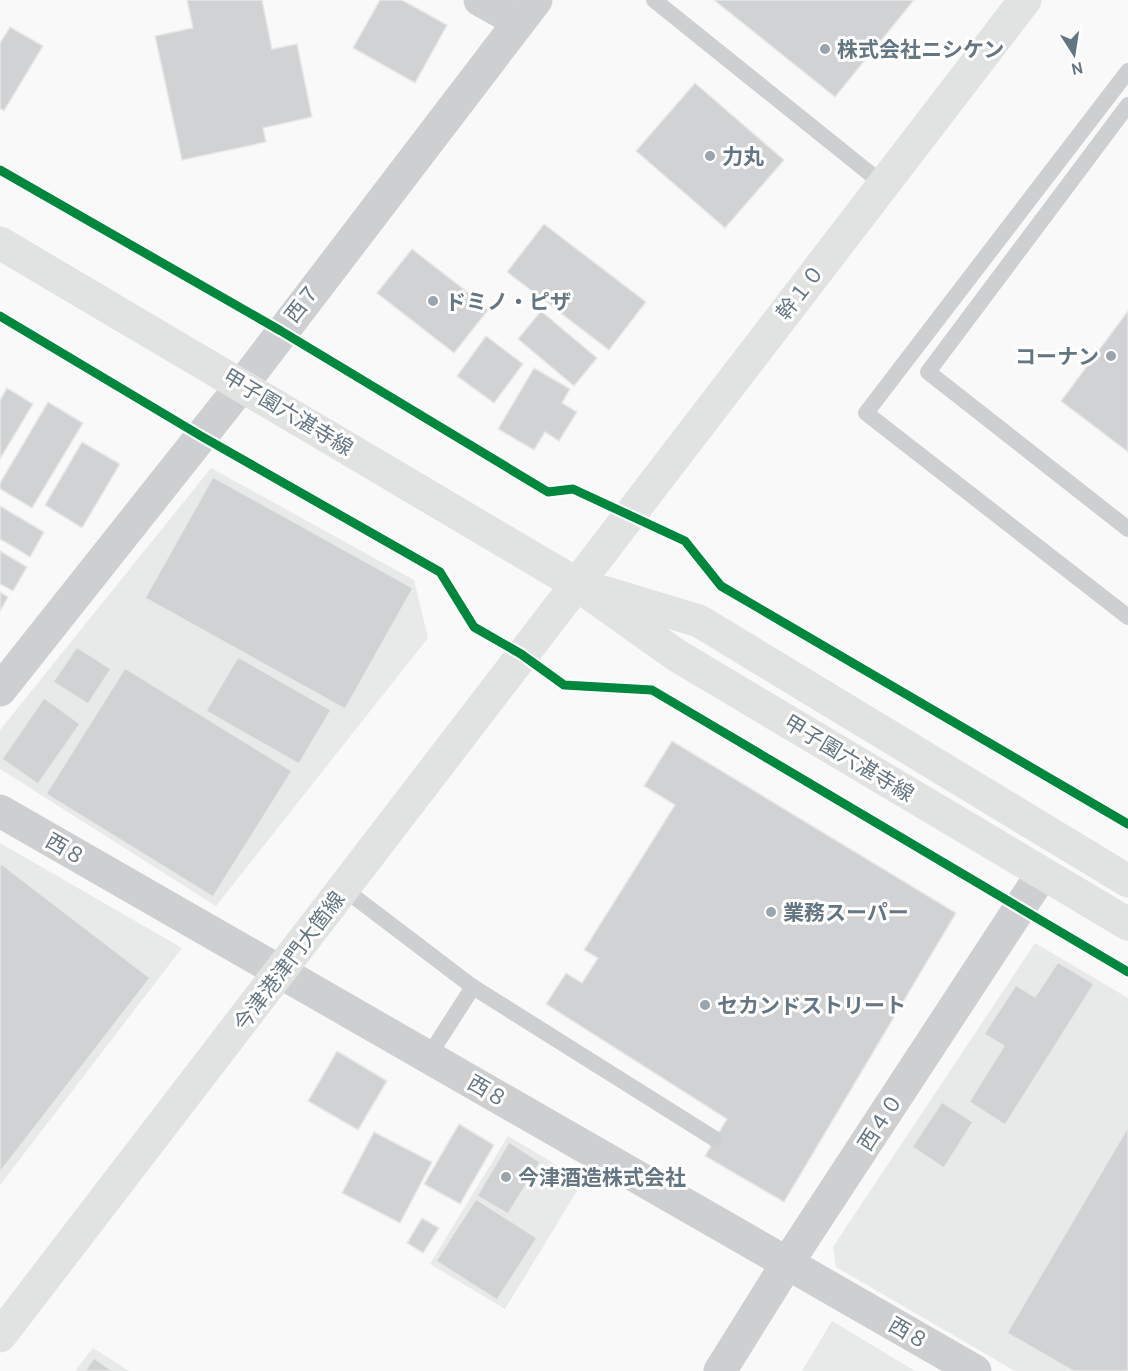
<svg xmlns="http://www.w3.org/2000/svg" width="1128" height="1371" viewBox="0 0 1128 1371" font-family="Cabin,'Noto Sans JP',sans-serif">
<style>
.built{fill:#e8e9e9}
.building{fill:#d0d2d3;stroke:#e8e8e8;stroke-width:1.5}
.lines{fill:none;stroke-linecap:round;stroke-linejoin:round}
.lane{stroke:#cecfd0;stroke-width:16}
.street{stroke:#cecfd0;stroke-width:33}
.secondary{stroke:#e1e2e2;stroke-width:33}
.cycleway-casing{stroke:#fff;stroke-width:13}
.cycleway{stroke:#00873e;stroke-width:9}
.poi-dot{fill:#99a4ac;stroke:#fff;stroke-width:2}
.labels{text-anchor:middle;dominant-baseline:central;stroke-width:6;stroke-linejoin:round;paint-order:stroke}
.poi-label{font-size:21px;font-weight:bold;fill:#657683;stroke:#fff;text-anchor:start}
.street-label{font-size:21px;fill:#657683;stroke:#fff}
</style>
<rect width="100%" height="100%" fill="#f9f9f9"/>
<g class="built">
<path d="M 211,468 L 414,580 L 428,638 L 216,906 L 0,769 L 0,730 Z"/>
<path d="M 0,843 L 182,948 L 0,1185 Z"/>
<path d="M 1035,943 L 1128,998 L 1128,1371 L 1015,1371 L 836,1267 L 833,1247 Z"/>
<path d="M 508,1136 L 583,1181 L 505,1309 L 430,1264 Z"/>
<path d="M 832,1321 L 915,1371 L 802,1371 Z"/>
<path d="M 93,1348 L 129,1371 L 75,1371 Z"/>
</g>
<g class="building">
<path d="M 187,0 L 262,0 L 272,49 L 297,44 L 312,117 L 263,128 L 266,142 L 182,160 L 155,36 L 193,28 Z"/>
<path d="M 380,0 L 402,0 L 447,25 L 415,83 L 353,48 Z"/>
<path d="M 714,0 L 914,0 L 835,97 Z"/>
<path d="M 10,27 L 43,46 L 4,111 L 0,108 L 0,43 Z"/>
<path d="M 695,83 L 784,160 L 725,228 L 636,151 Z"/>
<path d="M 544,224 L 646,302 L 609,350 L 507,272 Z"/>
<path d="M 412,249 L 489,309 L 454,353 L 377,293 Z"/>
<path d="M 541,311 L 597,358 L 574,386 L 518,339 Z"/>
<path d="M 1128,311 L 1128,452 L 1061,401 Z"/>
<path d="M 486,336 L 523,364 L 494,403 L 457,376 Z"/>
<path d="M 534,368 L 570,389 L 562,403 L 577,412 L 559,441 L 545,432 L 534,450 L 498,429 Z"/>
<path d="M 7,388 L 33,404 L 0,459 L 0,400 Z"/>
<path d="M 48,402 L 83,423 L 32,508 L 0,489 L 0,483 Z"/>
<path d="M 82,442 L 120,464 L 82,528 L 45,505 Z"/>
<path d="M 213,477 L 413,588 L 345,709 L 145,598 Z"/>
<path d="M 0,506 L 44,532 L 30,557 L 0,539 Z"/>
<path d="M 0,551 L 27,567 L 13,591 L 0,584 Z"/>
<path d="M 0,592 L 8,597 L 0,611 Z"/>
<path d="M 77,647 L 111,669 L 88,704 L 53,682 Z"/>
<path d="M 238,657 L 331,710 L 299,764 L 206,711 Z"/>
<path d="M 125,668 L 292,771 L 213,897 L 46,794 Z"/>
<path d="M 44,698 L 80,724 L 38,784 L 2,759 Z"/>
<path d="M 672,741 L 956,913 L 784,1202 L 705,1156 L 727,1119 L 546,1004 L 566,973 L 582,983 L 598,958 L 584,950 L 675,805 L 644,786 Z"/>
<path d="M 0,863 L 150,978 L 0,1172 Z"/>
<path d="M 1058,962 L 1094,984 L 1005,1125 L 969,1102 L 1004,1046 L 984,1034 L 1016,985 L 1035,997 Z"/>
<path d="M 337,1051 L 387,1081 L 358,1130 L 308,1101 Z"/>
<path d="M 942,1102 L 973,1122 L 944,1168 L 912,1147 Z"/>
<path d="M 459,1124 L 494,1145 L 460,1204 L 424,1184 Z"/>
<path d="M 1128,1127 L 1128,1371 L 1073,1371 L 1007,1333 Z"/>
<path d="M 374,1132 L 432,1162 L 400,1223 L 342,1193 Z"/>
<path d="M 509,1142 L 540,1162 L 508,1214 L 477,1196 Z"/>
<path d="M 476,1199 L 537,1238 L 497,1300 L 436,1261 Z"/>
<path d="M 422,1218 L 439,1228 L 423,1253 L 407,1243 Z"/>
<path d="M 94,1358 L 112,1371 L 85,1371 Z"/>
</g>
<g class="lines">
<g class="lane">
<path d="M 654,0 L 883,184"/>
<path d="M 1128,71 L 866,413 L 1128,617"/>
<path d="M 1128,105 L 928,372 L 1128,529"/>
<path d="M 344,889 L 473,987 L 715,1139"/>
<path d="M 428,1057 L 473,987"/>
</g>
<g class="street">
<path d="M 480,0 L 519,22"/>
<path d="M 0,690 L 242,385 L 536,0"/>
<path d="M 0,811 L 975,1371"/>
<path d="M 720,1371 L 788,1262 L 1042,874"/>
</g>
<g class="secondary">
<path d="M 0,243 L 575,583 L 676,655 L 1128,924"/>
<path d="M 603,592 L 699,621 L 1128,881"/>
<path d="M 0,1336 L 1025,0"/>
</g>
<g class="cycleway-casing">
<g id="cycleway">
<path d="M 0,170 L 281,331 L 548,492 L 573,489 L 685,541 L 721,586 L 1128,824"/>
<path d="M 0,316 L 201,436 L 440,572 L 474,627 L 521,654 L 564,685 L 652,690 L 1128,972"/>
</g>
</g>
<use href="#cycleway" class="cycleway"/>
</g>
<g class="poi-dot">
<circle cx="825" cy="49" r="6"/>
<circle cx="710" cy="156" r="6"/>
<circle cx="433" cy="301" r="6"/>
<circle cx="1111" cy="356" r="6"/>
<circle cx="771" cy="912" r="6"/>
<circle cx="705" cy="1005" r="6"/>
<circle cx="506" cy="1177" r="6"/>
</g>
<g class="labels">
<g class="poi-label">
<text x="837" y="49">株式会社ニシケン</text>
<text x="722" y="156">力丸</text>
<text x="445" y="301">ドミノ・ピザ</text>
<text x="1099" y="356" text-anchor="end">コーナン</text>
<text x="783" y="912">業務スーパー</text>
<text x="717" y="1005">セカンドストリート</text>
<text x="518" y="1177">今津酒造株式会社</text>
</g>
<g class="street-label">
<text transform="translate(800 292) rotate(-52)">幹１０</text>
<text transform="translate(302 303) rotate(-52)">西７</text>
<text transform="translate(288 412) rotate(31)">甲子園六湛寺線</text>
<text transform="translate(849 758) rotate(31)">甲子園六湛寺線</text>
<text transform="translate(66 849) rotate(30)">西８</text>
<text transform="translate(289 961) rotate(-53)">今津港津門大箇線</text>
<text transform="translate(488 1091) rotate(30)">西８</text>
<text transform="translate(880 1122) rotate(-57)">西４０</text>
<text transform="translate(909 1333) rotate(30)">西８</text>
</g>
</g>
<g transform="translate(1074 54) rotate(168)" stroke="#ffffff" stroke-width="4.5" paint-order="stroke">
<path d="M0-4.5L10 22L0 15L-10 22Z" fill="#657683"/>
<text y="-9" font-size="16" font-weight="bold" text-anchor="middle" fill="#657683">N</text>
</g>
</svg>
